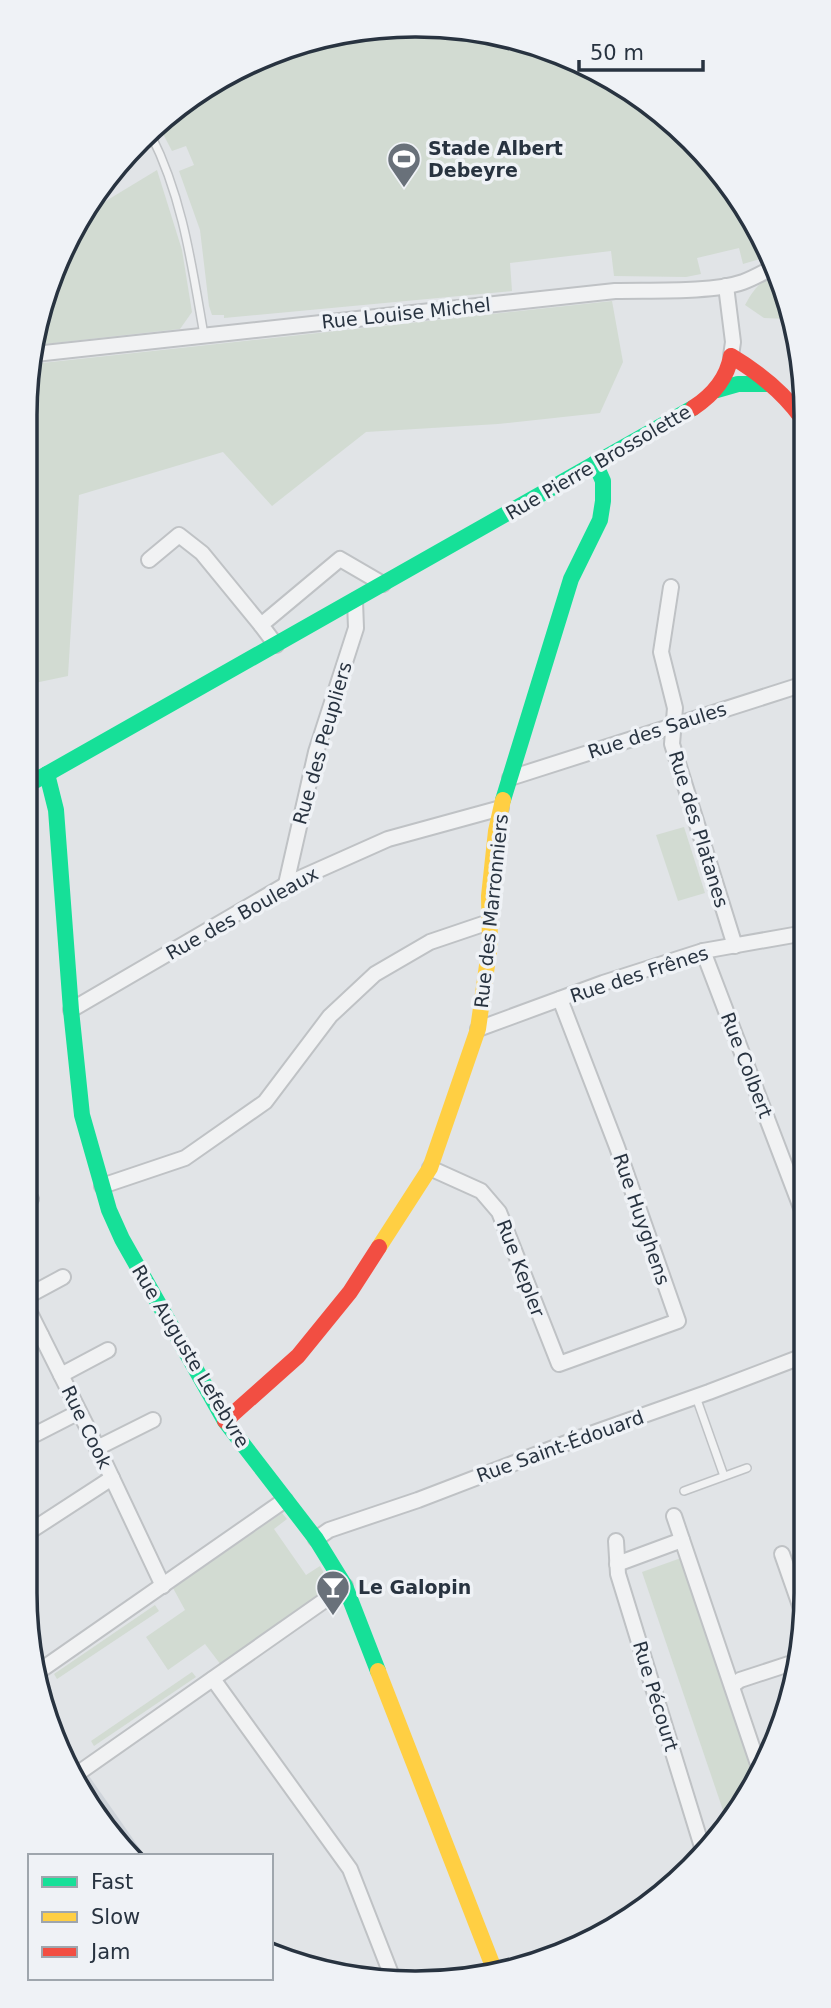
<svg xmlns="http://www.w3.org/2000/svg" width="831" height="2008" viewBox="0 0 831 2008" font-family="'DejaVu Sans',sans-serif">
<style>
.built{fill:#cfd4da}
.green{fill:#d2dbd2}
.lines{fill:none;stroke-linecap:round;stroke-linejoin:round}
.lane-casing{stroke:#bfc2c5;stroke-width:10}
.street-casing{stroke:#bfc2c5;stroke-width:18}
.lane{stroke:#f1f2f3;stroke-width:7}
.street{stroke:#f1f2f3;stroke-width:14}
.fast{stroke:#16e098;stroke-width:16}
.slow{stroke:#ffcf43;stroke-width:16}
.jam{stroke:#f24e42;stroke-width:16}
.labels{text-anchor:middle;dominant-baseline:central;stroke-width:7;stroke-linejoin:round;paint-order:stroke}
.poi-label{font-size:19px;font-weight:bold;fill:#283340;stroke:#eff2f6;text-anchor:start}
.street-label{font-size:19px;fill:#283340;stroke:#eff2f6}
.rim{fill:none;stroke:#283340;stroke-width:3.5}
</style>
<rect width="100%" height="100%" fill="#e1e4e7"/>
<path class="built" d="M 89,1776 L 145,1856 L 128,1856 L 121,1850 L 82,1781 Z"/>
<g class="green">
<path d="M 390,25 L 541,45 L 632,90 L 710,158 L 766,243 L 770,256 L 743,264 L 739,248 L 697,258 L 701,274 L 686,277 L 614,276 L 611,251 L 510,263 L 512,291 L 224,318 L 224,315 L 212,315 L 209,306 L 200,230 L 179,171 L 194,165 L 186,146 L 172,151 L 160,128 L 242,65 Z"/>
<path d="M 157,170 L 182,250 L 192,312 L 180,329 L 36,345 L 45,290 L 91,210 Z"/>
<path d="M 776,274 L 789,319 L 764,318 L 745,305 C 753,290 760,281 776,274 Z"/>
<path d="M 612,301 L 623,362 L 600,413 L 498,424 L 366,432 L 272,506 L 223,452 L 79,495 L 68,676 L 25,685 L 24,416 L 33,364 Z"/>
<path d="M 684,827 L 705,893 L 678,901 L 656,835 Z"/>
<path d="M 282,1513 L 287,1519 L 274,1529 L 306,1575 L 320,1566 L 333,1589 L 221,1665 L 205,1644 L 168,1670 L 146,1637 L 185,1610 L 173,1588 Z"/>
<path d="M 681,1558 L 755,1776 L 728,1825 L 642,1572 Z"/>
<path d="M 155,1605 L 159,1611 L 57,1679 L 54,1674 Z"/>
<path d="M 192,1672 L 196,1677 L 94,1746 L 91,1741 Z"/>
</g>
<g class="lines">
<g class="lane-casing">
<g id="lane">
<path d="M 151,135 C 183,198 192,267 204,335"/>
<path d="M 696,1397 L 724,1476"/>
<path d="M 684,1491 L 747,1468"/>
</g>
</g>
<g class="street-casing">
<g id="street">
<path d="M 726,286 L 733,342 L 731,356"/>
<path d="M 35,354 L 615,291 C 651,290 711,293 743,282 C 754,278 764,272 774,267"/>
<path d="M 149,560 L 179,535 L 202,553 L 261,625"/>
<path d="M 671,587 L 661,652 L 675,708 L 672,744 L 735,946"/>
<path d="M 276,645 L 261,625 L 340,559 L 383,584"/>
<path d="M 510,778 L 804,684"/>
<path d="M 286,884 L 316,752 L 356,628 L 355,601"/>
<path d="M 703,951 L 805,1218"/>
<path d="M 71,1010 L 287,884 L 388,839 L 501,808"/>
<path d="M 478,1029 L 603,983 L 703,951 L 805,933"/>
<path d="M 430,1168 L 481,1191 L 499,1212 L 559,1364 L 678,1321 L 617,1147 L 560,999"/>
<path d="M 102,1186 L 185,1158 L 265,1102 L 330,1016 L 375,974 L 430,942 L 489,922"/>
<path d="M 24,1203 L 31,1199"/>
<path d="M 24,1298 L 63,1277"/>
<path d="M 24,1301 L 104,1461 L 163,1586"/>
<path d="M 24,1343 L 41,1335"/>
<path d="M 61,1375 L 108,1350"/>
<path d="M 36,1434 L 79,1412"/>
<path d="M 97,1448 L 153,1420"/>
<path d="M 674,1516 L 759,1767"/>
<path d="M 29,1532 L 112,1478"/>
<path d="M 316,1539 L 329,1530 L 418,1500 L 582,1437 L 709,1392 L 806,1355"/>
<path d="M 616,1541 L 618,1574 L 703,1850"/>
<path d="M 782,1554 L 803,1614"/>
<path d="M 617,1564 L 682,1540"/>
<path d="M 38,1672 L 285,1500"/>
<path d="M 213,1679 L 350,1869 L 393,1979"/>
<path d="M 732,1686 L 740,1680 L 795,1662"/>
<path d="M 77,1774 L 345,1586"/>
</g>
</g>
<use href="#lane" class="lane"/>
<use href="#street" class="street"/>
<g class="fast">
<path d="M 717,390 L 738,384 L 769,384"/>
<path d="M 47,774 L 56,810 L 71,1010 L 82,1115 L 109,1210 L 122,1239 L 225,1421 L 316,1539 L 345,1586 L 378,1671"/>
<path d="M 24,787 L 693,408"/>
<path d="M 503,800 L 571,579 L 600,520 L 603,501 L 603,481 L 595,463"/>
</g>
<g class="slow">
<path d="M 379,1247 L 430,1168 L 478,1029 L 490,944 L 489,896 L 496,831 L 503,800"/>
<path d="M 378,1671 L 496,1974"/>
</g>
<g class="jam">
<path d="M 693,408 C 713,395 727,379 731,356 C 758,372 782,391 801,417 L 803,417"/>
<path d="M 225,1421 L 298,1356 L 350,1292 L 379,1247"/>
</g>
</g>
<defs>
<g id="stadium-pin" transform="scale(1.75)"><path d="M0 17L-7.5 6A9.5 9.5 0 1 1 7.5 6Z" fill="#69717a" stroke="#eff2f6"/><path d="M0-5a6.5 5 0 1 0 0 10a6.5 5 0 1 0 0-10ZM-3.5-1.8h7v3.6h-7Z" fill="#fff"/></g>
<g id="bar-pin" transform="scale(1.75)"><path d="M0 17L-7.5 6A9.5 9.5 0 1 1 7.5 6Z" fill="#69717a" stroke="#eff2f6"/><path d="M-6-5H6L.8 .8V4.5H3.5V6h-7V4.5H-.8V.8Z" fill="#fff"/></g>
</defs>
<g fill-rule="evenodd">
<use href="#stadium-pin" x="404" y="159"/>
<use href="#bar-pin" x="333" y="1587"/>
</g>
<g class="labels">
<g class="poi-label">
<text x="428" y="148">Stade Albert<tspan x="428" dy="22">Debeyre</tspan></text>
<text x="358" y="1587">Le Galopin</text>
</g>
<g class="street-label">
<text transform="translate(406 313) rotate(-6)">Rue Louise Michel</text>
<text transform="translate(598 462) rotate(-30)">Rue Pierre Brossolette</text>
<text transform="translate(657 730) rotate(-18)">Rue des Saules</text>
<text transform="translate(322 743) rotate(-74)">Rue des Peupliers</text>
<text transform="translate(699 829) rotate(73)">Rue des Platanes</text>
<text transform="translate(491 911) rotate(-84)">Rue des Marronniers</text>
<text transform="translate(242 913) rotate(-29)">Rue des Bouleaux</text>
<text transform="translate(639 974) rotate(-18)">Rue des Frênes</text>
<text transform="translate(747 1065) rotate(69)">Rue Colbert</text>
<text transform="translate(642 1219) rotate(71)">Rue Huyghens</text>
<text transform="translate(521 1268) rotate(69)">Rue Kepler</text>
<text transform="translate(191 1356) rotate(59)">Rue Auguste Lefebvre</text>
<text transform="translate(87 1427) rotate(64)">Rue Cook</text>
<text transform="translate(560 1446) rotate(-20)">Rue Saint-Édouard</text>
<text transform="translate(656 1696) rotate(73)">Rue Pécourt</text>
</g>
</g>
<path d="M0 0H831V2008H0ZM415 37H416A378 378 0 0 1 794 415V1593A378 378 0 0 1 416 1971H415A378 378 0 0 1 37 1593V415A378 378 0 0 1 415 37Z" fill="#eff2f6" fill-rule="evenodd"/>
<path class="rim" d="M415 37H416A378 378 0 0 1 794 415V1593A378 378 0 0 1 416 1971H415A378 378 0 0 1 37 1593V415A378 378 0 0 1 415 37Z"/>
<rect x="28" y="1854" width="245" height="126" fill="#eff2f6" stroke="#9fa6ad" stroke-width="2"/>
<rect x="42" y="1877" width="35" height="10" fill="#16e098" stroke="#9fa6ad" stroke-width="2"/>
<text x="91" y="1889" font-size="21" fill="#283340">Fast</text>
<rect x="42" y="1912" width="35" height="10" fill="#ffcf43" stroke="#9fa6ad" stroke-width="2"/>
<text x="91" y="1924" font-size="21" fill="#283340">Slow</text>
<rect x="42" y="1947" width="35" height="10" fill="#f24e42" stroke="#9fa6ad" stroke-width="2"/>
<text x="91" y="1959" font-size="21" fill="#283340">Jam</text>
<path d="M579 60v10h124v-10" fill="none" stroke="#283340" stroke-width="3.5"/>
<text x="590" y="60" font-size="21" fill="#283340" stroke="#eff2f6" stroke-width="5" paint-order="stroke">50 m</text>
</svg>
